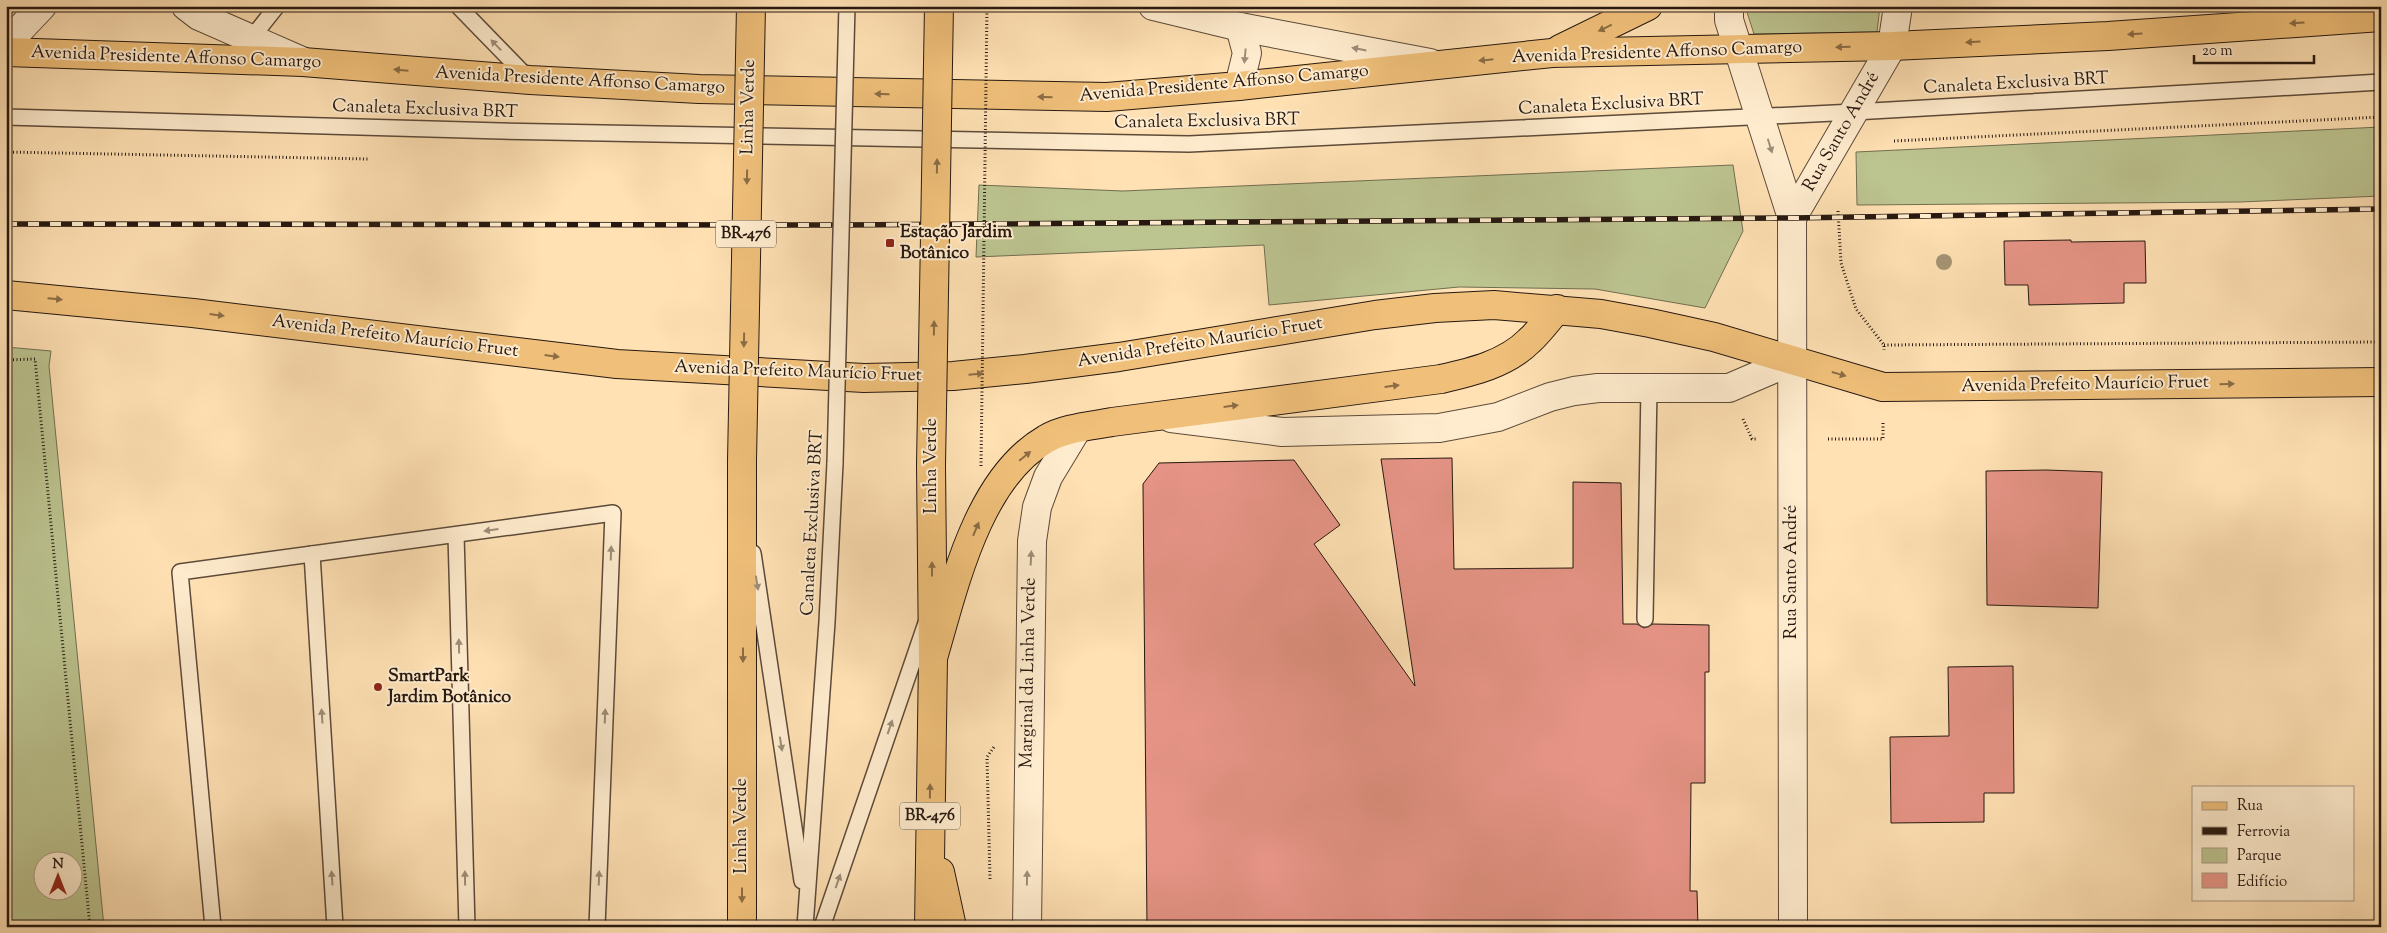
<svg xmlns="http://www.w3.org/2000/svg" width="2387" height="933" viewBox="0 0 2387 933" font-family="'Sorts Mill Goudy',serif">
<style>
.green{fill:#bcc490;stroke:#716e50;fill-rule:evenodd}
.building{fill:#e69486;stroke:#261810}
.lines{fill:none;stroke-linecap:round;stroke-linejoin:round}
.service-casing{stroke:#5c4a39;stroke-width:18}
.minor-casing{stroke:#5c4a39;stroke-width:30}
.tertiary-casing{stroke:#5c4a39;stroke-width:30}
.primary-casing{stroke:#261810;stroke-width:30}
.trunk-casing{stroke:#261810;stroke-width:30}
.path{stroke:#261810;stroke-width:3;stroke-dasharray:1 2.5;stroke-linecap:butt}
.service{stroke:#ffecce;stroke-width:15}
.minor{stroke:#ffecce;stroke-width:28}
.tertiary{stroke:#ffecce;stroke-width:28}
.primary{stroke:#f0c07a;stroke-width:28}
.trunk{stroke:#f0c07a;stroke-width:28}
.rail-casing{stroke:#261810;stroke-width:5.5}
.rail{stroke:#ffecce;stroke-width:4;stroke-dasharray:11;stroke-linecap:butt}
.service-bridge-casing{stroke:#5c4a39;stroke-width:18;stroke-linecap:butt}
.trunk-bridge-casing{stroke:#261810;stroke-width:30;stroke-linecap:butt}
.path-bridge{stroke:#261810;stroke-width:3;stroke-dasharray:1 2.5;stroke-linecap:butt}
.service-bridge{stroke:#ffecce;stroke-width:15}
.trunk-bridge{stroke:#f0c07a;stroke-width:28}
.tree{fill:#a49373}
.oneway{fill:#8b6c45}
.oneway2{fill:#9d8d78}
.poi-dot{fill:#8f2418;stroke:#ffecce;stroke-width:2}
.labels{text-anchor:middle;dominant-baseline:central;stroke-width:4;stroke-linejoin:round;paint-order:stroke}
.shield{fill:#ffecce;stroke:#675849;stroke-width:1}
.shield-label{font-size:16px;font-weight:bold;fill:#261810}
.street-label{font-size:18px;fill:#261810;stroke:#ffecce}
.poi-label{font-size:18px;font-weight:bold;fill:#261810;stroke:#ffecce;text-anchor:start}
</style>
<rect width="100%" height="100%" fill="#ffe1b4"/>
<filter id="stains"><feTurbulence type="fractalNoise" baseFrequency=".004" numOctaves="4"/><feColorMatrix values="0 0 0 0 .2 0 0 0 0 .09 0 0 0 0 .02 0 0 0 .5 -.17"/></filter>
<radialGradient id="worn" r=".72"><stop offset=".6" stop-color="#630" stop-opacity="0"/><stop offset="1" stop-color="#630" stop-opacity=".3"/></radialGradient>
<g class="green">
<path d="M 1745,6 L 1880,6 L 1877,32 L 1754,34 Z"/>
<path d="M 2381,127 L 2381,196 L 2240,202 L 1857,205 L 1856,152 Z"/>
<path d="M 1733,165 L 1743,231 L 1705,308 L 1595,289 L 1459,287 L 1269,305 L 1264,245 L 976,257 L 979,185 L 1123,191 Z"/>
<path d="M 6,347 L 51,351 L 49,366 L 104,927 L 6,927 ZM 42,860 L 72,860 L 72,890 L 42,890 Z"/>
</g>
<g class="building">
<path d="M 2071,240 L 2071,242 L 2145,241 L 2146,283 L 2124,283 L 2124,303 L 2029,305 L 2028,285 L 2005,285 L 2004,241 Z"/>
<path d="M 1452,458 L 1454,569 L 1573,568 L 1573,482 L 1621,483 L 1623,624 L 1637,624 L 1644,628 L 1653,624 L 1709,625 L 1709,672 L 1705,672 L 1705,783 L 1691,783 L 1690,891 L 1697,891 L 1698,927 L 1147,927 L 1143,484 L 1159,463 L 1294,460 L 1340,525 L 1314,544 L 1415,686 L 1381,459 Z"/>
<path d="M 2046,470 L 2102,472 L 2098,608 L 1987,605 L 1986,471 Z"/>
<path d="M 2013,666 L 2014,793 L 1984,793 L 1984,822 L 1891,823 L 1890,737 L 1949,736 L 1948,667 Z"/>
</g>
<g class="lines">
<g class="service-casing">
<g id="service">
<path d="M 458,6 L 529,79"/>
<path d="M 250,40 L 277,6"/>
<path d="M 6,117 L 501,131 L 1189,144 L 1854,112 L 2381,82"/>
<path d="M 456,535 L 467,927"/>
<path d="M 753,553 L 802,881"/>
<path d="M 312,554 L 335,927"/>
<path d="M 1645,619 L 1649,388"/>
<path d="M 213,927 L 180,572 L 613,513 L 597,927"/>
<path d="M 805,927 L 827,622 L 835,463"/>
<path d="M 822,927 L 926,623"/>
</g>
</g>
<g class="minor-casing">
<g id="minor">
<path d="M 1153,6 L 1240,27 L 1430,63"/>
<path d="M 1239,86 L 1247,53 L 1240,27"/>
<path d="M 1171,418 L 1282,432 L 1439,428 L 1498,417 L 1550,397 L 1574,391 L 1598,388 L 1729,388 L 1792,361"/>
<path d="M 1027,927 L 1032,541 L 1037,507 L 1048,477 L 1077,429"/>
</g>
</g>
<g class="tertiary-casing">
<g id="tertiary">
<path d="M 186,6 L 199,16 L 302,61"/>
<path d="M 1729,6 L 1729,20 L 1792,218 L 1793,927"/>
<path d="M 6,44 L 42,6"/>
<path d="M 1792,218 L 1892,46 L 1898,6"/>
</g>
</g>
<g class="primary-casing">
<g id="primary">
<path d="M 1560,49 L 1648,6"/>
<path d="M 6,52 L 303,62 L 530,80 L 699,89 L 1107,97 L 1239,86 L 1552,53 L 1892,46 L 2108,36 L 2381,17"/>
<path d="M 6,295 L 193,313 L 617,364 L 864,378 L 953,376 L 1025,369 L 1119,357 L 1375,315 L 1435,308 L 1494,305 L 1601,314 L 1650,323 L 1714,337 L 1883,387 L 2381,382"/>
</g>
</g>
<g class="trunk-casing">
<g id="trunk">
<path d="M 742,461 L 742,927"/>
<path d="M 933,658 C 954,587 977,479 1046,439 C 1064,428 1091,426 1112,422 L 1441,379 C 1472,372 1506,364 1529,341 C 1539,332 1548,320 1557,309"/>
<path d="M 940,872 L 952,927"/>
<path d="M 929,927 L 933,658 L 931,465"/>
</g>
</g>
<g class="path">
<path d="M 1894,141 L 2381,117"/>
<path d="M 6,152 L 369,159"/>
<path d="M 1838,211 L 1841,263 L 1856,309 L 1884,345 L 1884,350"/>
<path d="M 1884,345 L 2381,342"/>
<path d="M 6,360 L 35,359 L 90,927"/>
<path d="M 1743,419 L 1752,439 L 1757,439"/>
<path d="M 1828,439 L 1883,439 L 1883,421"/>
<path d="M 990,879 L 987,757 L 994,747"/>
</g>
<use href="#service" class="service"/>
<use href="#minor" class="minor"/>
<use href="#tertiary" class="tertiary"/>
<use href="#primary" class="primary"/>
<use href="#trunk" class="trunk"/>
<g class="rail-casing">
<path id="rail" d="M 6,224 L 841,225 L 1792,218 L 2381,209"/>
</g>
<use href="#rail" class="rail"/>
<g class="service-bridge-casing">
<path id="service-bridge" d="M 835,463 L 847,6"/>
</g>
<g class="trunk-bridge-casing">
<g id="trunk-bridge">
<path d="M 742,461 L 751,6"/>
<path d="M 931,465 L 939,6"/>
</g>
</g>
<path class="path-bridge" d="M 981,466 L 987,6"/>
<use href="#service-bridge" class="service-bridge"/>
<use href="#trunk-bridge" class="trunk-bridge"/>
</g>
<circle class="tree" cx="1944" cy="262" r="8"/>
<defs><path id="oneway-solid" d="M-6-.8H1V-3.2L6.5 0L1 3.2V.8H-6Z" transform="scale(1.25)"/></defs>
<g class="oneway">
<use href="#oneway-solid" transform="translate(2297 23) rotate(176)"/>
<use href="#oneway-solid" transform="translate(1605 28) rotate(154)"/>
<use href="#oneway-solid" transform="translate(2135 34) rotate(176)"/>
<use href="#oneway-solid" transform="translate(1973 42) rotate(177)"/>
<use href="#oneway-solid" transform="translate(1843 47) rotate(179)"/>
<use href="#oneway-solid" transform="translate(1486 60) rotate(174)"/>
<use href="#oneway-solid" transform="translate(401 70) rotate(-175)"/>
<use href="#oneway-solid" transform="translate(882 94) rotate(-179)"/>
<use href="#oneway-solid" transform="translate(1045 97) rotate(-179)"/>
<use href="#oneway-solid" transform="translate(937 166) rotate(-89)"/>
<use href="#oneway-solid" transform="translate(747 177) rotate(91)"/>
<use href="#oneway-solid" transform="translate(55 299) rotate(5)"/>
<use href="#oneway-solid" transform="translate(217 315) rotate(7)"/>
<use href="#oneway-solid" transform="translate(934 328) rotate(-89)"/>
<use href="#oneway-solid" transform="translate(744 340) rotate(91)"/>
<use href="#oneway-solid" transform="translate(552 356) rotate(7)"/>
<use href="#oneway-solid" transform="translate(976 374) rotate(-5)"/>
<use href="#oneway-solid" transform="translate(1839 374) rotate(16)"/>
<use href="#oneway-solid" transform="translate(2227 384) rotate(-1)"/>
<use href="#oneway-solid" transform="translate(1392 386) rotate(-7)"/>
<use href="#oneway-solid" transform="translate(1231 406) rotate(-7)"/>
<use href="#oneway-solid" transform="translate(1025 456) rotate(-39)"/>
<use href="#oneway-solid" transform="translate(976 529) rotate(-67)"/>
<use href="#oneway-solid" transform="translate(932 569) rotate(-90)"/>
<use href="#oneway-solid" transform="translate(743 655) rotate(90)"/>
<use href="#oneway-solid" transform="translate(930 791) rotate(-89)"/>
<use href="#oneway-solid" transform="translate(742 895) rotate(90)"/>
</g>
<g class="oneway2">
<use href="#oneway-solid" transform="translate(496 45) rotate(-134)"/>
<use href="#oneway-solid" transform="translate(1359 49) rotate(-169)"/>
<use href="#oneway-solid" transform="translate(1245 56) rotate(95)"/>
<use href="#oneway-solid" transform="translate(1770 146) rotate(73)"/>
<use href="#oneway-solid" transform="translate(491 530) rotate(172)"/>
<use href="#oneway-solid" transform="translate(611 553) rotate(-88)"/>
<use href="#oneway-solid" transform="translate(1031 558) rotate(-87)"/>
<use href="#oneway-solid" transform="translate(757 583) rotate(81)"/>
<use href="#oneway-solid" transform="translate(459 646) rotate(-91)"/>
<use href="#oneway-solid" transform="translate(322 716) rotate(-94)"/>
<use href="#oneway-solid" transform="translate(605 716) rotate(-88)"/>
<use href="#oneway-solid" transform="translate(890 727) rotate(-71)"/>
<use href="#oneway-solid" transform="translate(781 744) rotate(81)"/>
<use href="#oneway-solid" transform="translate(332 878) rotate(-94)"/>
<use href="#oneway-solid" transform="translate(465 878) rotate(-91)"/>
<use href="#oneway-solid" transform="translate(599 878) rotate(-88)"/>
<use href="#oneway-solid" transform="translate(1027 878) rotate(-89)"/>
<use href="#oneway-solid" transform="translate(838 881) rotate(-71)"/>
</g>
<g class="poi-dot">
<rect x="885" y="238" width="10" height="10" rx="2.5"/>
<circle cx="378" cy="687" r="5"/>
</g>
<g class="labels">
<g class="shield">
<rect x="716" y="220.5" width="60" height="27" rx="4"/>
<rect x="900" y="802.5" width="60" height="27" rx="4"/>
</g>
<g class="shield-label">
<text x="746" y="234">BR-476</text>
<text x="930" y="816">BR-476</text>
</g>
<g class="street-label">
<text transform="translate(1657 53) rotate(-2)">Avenida Presidente Affonso Camargo</text>
<text transform="translate(176 58) rotate(2)">Avenida Presidente Affonso Camargo</text>
<text transform="translate(580 81) rotate(3)">Avenida Presidente Affonso Camargo</text>
<text transform="translate(1224 84) rotate(-5)">Avenida Presidente Affonso Camargo</text>
<text transform="translate(2016 84) rotate(-3)">Canaleta Exclusiva BRT</text>
<text transform="translate(1611 105) rotate(-3)">Canaleta Exclusiva BRT</text>
<text transform="translate(749 107) rotate(-89)">Linha Verde</text>
<text transform="translate(425 110) rotate(2)">Canaleta Exclusiva BRT</text>
<text transform="translate(1207 122) rotate(-1)">Canaleta Exclusiva BRT</text>
<text transform="translate(1842 132) rotate(-60)">Rua Santo André</text>
<text transform="translate(395 337) rotate(7)">Avenida Prefeito Maurício Fruet</text>
<text transform="translate(1200 343) rotate(-9)">Avenida Prefeito Maurício Fruet</text>
<text transform="translate(798 372) rotate(2)">Avenida Prefeito Maurício Fruet</text>
<text transform="translate(2085 385) rotate(-1)">Avenida Prefeito Maurício Fruet</text>
<text transform="translate(932 466) rotate(-90)">Linha Verde</text>
<text transform="translate(813 523) rotate(-87)">Canaleta Exclusiva BRT</text>
<text transform="translate(1792 572) rotate(-90)">Rua Santo André</text>
<text transform="translate(1029 673) rotate(-89)">Marginal da Linha Verde</text>
<text transform="translate(742 826) rotate(-90)">Linha Verde</text>
</g>
<g class="poi-label">
<text x="900" y="233">Estação Jardim<tspan x="900" dy="21">Botânico</tspan></text>
<text x="388" y="677">SmartPark<tspan x="388" dy="21">Jardim Botânico</tspan></text>
</g>
</g>
<rect width="2387" height="933" fill="none" stroke="#ffe1b4" stroke-width="25"/>
<rect x="8" y="8" width="2372" height="918" fill="none" stroke="#261810" stroke-width="2.5"/>
<rect x="12" y="12" width="2362" height="908" fill="none" stroke="#261810"/>
<rect x="2192" y="786" width="162" height="115" fill="#ffecce" stroke="#a89782"/>
<rect x="2202" y="802" width="25" height="8" fill="#f0c07a" stroke="#a89782"/>
<text x="2237" y="810" font-size="15" fill="#261810">Rua</text>
<rect x="2202" y="827" width="25" height="8" fill="#261810" stroke="#a89782"/>
<text x="2237" y="836" font-size="15" fill="#261810">Ferrovia</text>
<rect x="2202" y="848" width="25" height="15" fill="#bcc490" stroke="#a89782"/>
<text x="2237" y="860" font-size="15" fill="#261810">Parque</text>
<rect x="2202" y="873" width="25" height="15" fill="#e69486" stroke="#a89782"/>
<text x="2237" y="886" font-size="15" fill="#261810">Edifício</text>
<g transform="translate(58 876)"><circle r="24" fill="#ffecce" stroke="#a89782"/>
<path d="M0-4L9 19L0 12L-9 19Z" fill="#8f2418"/>
<text y="-8" font-size="14" font-weight="bold" text-anchor="middle" fill="#261810">N</text>
</g>
<path d="M2194 55v8h120v-8" fill="none" stroke="#261810" stroke-width="2.5"/>
<text x="2202" y="55" font-size="15" fill="#261810" stroke="#ffecce" stroke-width="4" paint-order="stroke">20 m</text>
<rect width="100%" height="100%" filter="url(#stains)"/>
<rect width="100%" height="100%" fill="url(#worn)"/>
</svg>
